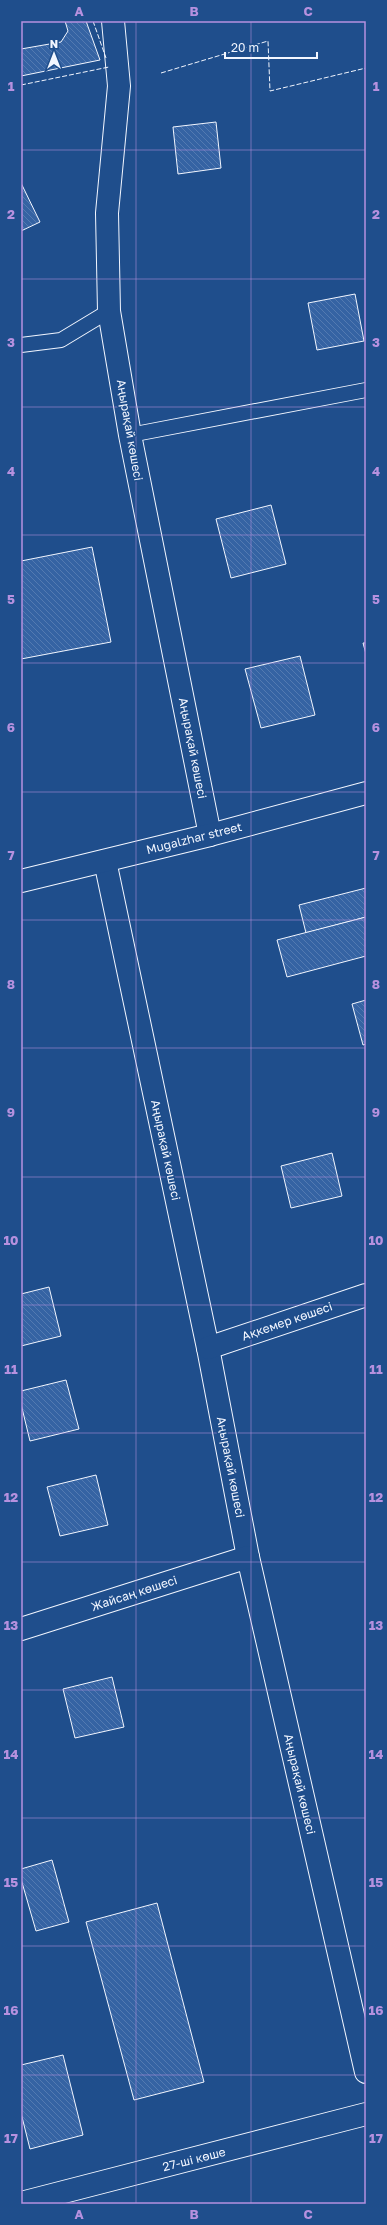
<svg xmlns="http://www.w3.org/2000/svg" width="387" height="2225" viewBox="0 0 387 2225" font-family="'Golos Text',sans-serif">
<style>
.building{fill:url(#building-back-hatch);stroke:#f2f6ff}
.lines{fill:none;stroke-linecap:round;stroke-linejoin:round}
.service-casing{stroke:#f2f6ff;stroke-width:16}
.minor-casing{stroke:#f2f6ff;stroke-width:24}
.tertiary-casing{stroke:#f2f6ff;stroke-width:24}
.service{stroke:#1f4e8c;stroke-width:14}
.minor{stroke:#1f4e8c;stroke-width:22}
.tertiary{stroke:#1f4e8c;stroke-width:22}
.fence{stroke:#f2f6ff;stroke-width:1;stroke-dasharray:5 2;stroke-linecap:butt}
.grid{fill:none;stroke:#b691df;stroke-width:1;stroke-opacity:0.55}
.labels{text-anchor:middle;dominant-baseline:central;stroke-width:3;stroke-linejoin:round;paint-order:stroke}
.street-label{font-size:12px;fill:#f2f6ff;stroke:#1f4e8c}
.neatline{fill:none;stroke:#b691df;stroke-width:1.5}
.grid-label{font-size:13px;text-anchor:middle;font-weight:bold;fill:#b691df}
</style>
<defs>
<pattern id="building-back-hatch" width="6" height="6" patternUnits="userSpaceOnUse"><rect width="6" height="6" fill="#3563a3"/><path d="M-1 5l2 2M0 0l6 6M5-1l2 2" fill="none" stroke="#537ab1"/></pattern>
</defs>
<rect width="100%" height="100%" fill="#1f4e8c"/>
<g class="building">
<path d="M 65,21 L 86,21 L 100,60 L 21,76 L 21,49 L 61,42 L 68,31 Z"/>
<path d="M 216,122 L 221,168 L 178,174 L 173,127 Z"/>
<path d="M 21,183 L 40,222 L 21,231 Z"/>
<path d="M 355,294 L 364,341 L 317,350 L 308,303 Z"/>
<path d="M 271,505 L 286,564 L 231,578 L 216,519 Z"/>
<path d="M 92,547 L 111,642 L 21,659 L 21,561 Z"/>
<path d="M 363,643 L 366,643 L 366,654 Z"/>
<path d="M 300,656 L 315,715 L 261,728 L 245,669 Z"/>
<path d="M 366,888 L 366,917 L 306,933 L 299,905 Z"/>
<path d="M 366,917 L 366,956 L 287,977 L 277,940 Z"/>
<path d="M 366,1000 L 366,1044 L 363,1045 L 352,1004 Z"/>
<path d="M 332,1153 L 342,1196 L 291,1208 L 281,1166 Z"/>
<path d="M 49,1287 L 61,1336 L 21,1346 L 21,1294 Z"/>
<path d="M 66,1380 L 79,1429 L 30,1441 L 21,1404 L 21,1391 Z"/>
<path d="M 96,1475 L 108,1525 L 60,1536 L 47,1487 Z"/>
<path d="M 112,1677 L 124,1727 L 75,1738 L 63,1689 Z"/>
<path d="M 52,1860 L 69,1922 L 36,1931 L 21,1879 L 21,1869 Z"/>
<path d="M 157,1903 L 204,2082 L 134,2100 L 86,1922 Z"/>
<path d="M 63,2055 L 83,2135 L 30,2149 L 21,2113 L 21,2065 Z"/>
</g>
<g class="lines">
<g class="service-casing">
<g id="service">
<path d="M 21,345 L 61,340 L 109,311"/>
<path d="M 130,435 L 366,390"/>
</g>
</g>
<g class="minor-casing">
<g id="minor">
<path d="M 113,21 L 119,86 L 107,213 L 109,311 L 130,435 L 210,835"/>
<path d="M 105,861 L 208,1348 L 248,1557 L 366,2072"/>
<path d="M 208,1348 L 366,1295"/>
<path d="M 21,1629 L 248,1557"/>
<path d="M 21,2203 L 366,2114"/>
</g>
</g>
<g class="tertiary-casing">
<path id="tertiary" d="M 21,881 L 210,835 L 366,793"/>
</g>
<use href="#service" class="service"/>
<use href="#minor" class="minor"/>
<use href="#tertiary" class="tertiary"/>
<g class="fence">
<path d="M 93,21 L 106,58"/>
<path d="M 161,73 L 268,41 L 270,91 L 366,68"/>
<path d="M 21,85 L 109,67"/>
</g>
</g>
<path class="grid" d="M 136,21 L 136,2204M 251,21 L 251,2204M 21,150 L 366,150M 21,279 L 366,279M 21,407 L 366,407M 21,535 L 366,535M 21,663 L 366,663M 21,792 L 366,792M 21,920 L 366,920M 21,1048 L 366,1048M 21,1177 L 366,1177M 21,1305 L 366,1305M 21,1433 L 366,1433M 21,1562 L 366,1562M 21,1690 L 366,1690M 21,1818 L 366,1818M 21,1946 L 366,1946M 21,2075 L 366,2075"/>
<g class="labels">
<g class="street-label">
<text transform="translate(130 430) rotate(80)">Аңырақай көшесі</text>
<text transform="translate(193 748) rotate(79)">Аңырақай көшесі</text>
<text transform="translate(194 838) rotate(-14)">Mugalzhar street</text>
<text transform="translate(166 1150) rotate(78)">Аңырақай көшесі</text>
<text transform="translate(287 1321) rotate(-19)">Ақкемер көшесі</text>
<text transform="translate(231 1467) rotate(79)">Аңырақай көшесі</text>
<text transform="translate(134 1593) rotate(-18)">Жайсаң көшесі</text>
<text transform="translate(300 1784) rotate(77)">Аңырақай көшесі</text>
<text transform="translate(194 2159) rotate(-14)">27-ші көше</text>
</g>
</g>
<rect width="387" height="2225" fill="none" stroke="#1f4e8c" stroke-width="44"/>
<g transform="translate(54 54)" stroke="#1f4e8c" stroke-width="3" paint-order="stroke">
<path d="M0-3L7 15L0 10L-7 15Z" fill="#f2f6ff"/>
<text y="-6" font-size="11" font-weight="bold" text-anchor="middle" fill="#f2f6ff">N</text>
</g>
<path d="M225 52v6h92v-6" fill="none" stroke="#f2f6ff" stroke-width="2"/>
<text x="231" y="52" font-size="12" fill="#f2f6ff" stroke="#1f4e8c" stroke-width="3" paint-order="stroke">20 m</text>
<rect x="22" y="22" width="343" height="2181" class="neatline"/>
<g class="grid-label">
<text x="79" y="16">A</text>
<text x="194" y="16">B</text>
<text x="308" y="16">C</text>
<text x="11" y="91">1</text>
<text x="376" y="91">1</text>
<text x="11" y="219">2</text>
<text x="376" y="219">2</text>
<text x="11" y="347">3</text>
<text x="376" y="347">3</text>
<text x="11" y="476">4</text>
<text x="376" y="476">4</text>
<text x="11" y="604">5</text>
<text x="376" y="604">5</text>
<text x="11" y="732">6</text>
<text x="376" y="732">6</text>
<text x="11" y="860">7</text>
<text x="376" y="860">7</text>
<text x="11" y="989">8</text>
<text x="376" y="989">8</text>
<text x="11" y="1117">9</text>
<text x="376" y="1117">9</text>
<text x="11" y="1245">10</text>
<text x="376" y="1245">10</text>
<text x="11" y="1374">11</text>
<text x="376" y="1374">11</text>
<text x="11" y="1502">12</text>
<text x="376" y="1502">12</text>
<text x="11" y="1630">13</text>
<text x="376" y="1630">13</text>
<text x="11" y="1759">14</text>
<text x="376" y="1759">14</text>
<text x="11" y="1887">15</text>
<text x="376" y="1887">15</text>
<text x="11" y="2015">16</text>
<text x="376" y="2015">16</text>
<text x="11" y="2143">17</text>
<text x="376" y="2143">17</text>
<text x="79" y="2219">A</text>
<text x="194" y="2219">B</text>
<text x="308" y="2219">C</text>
</g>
</svg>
